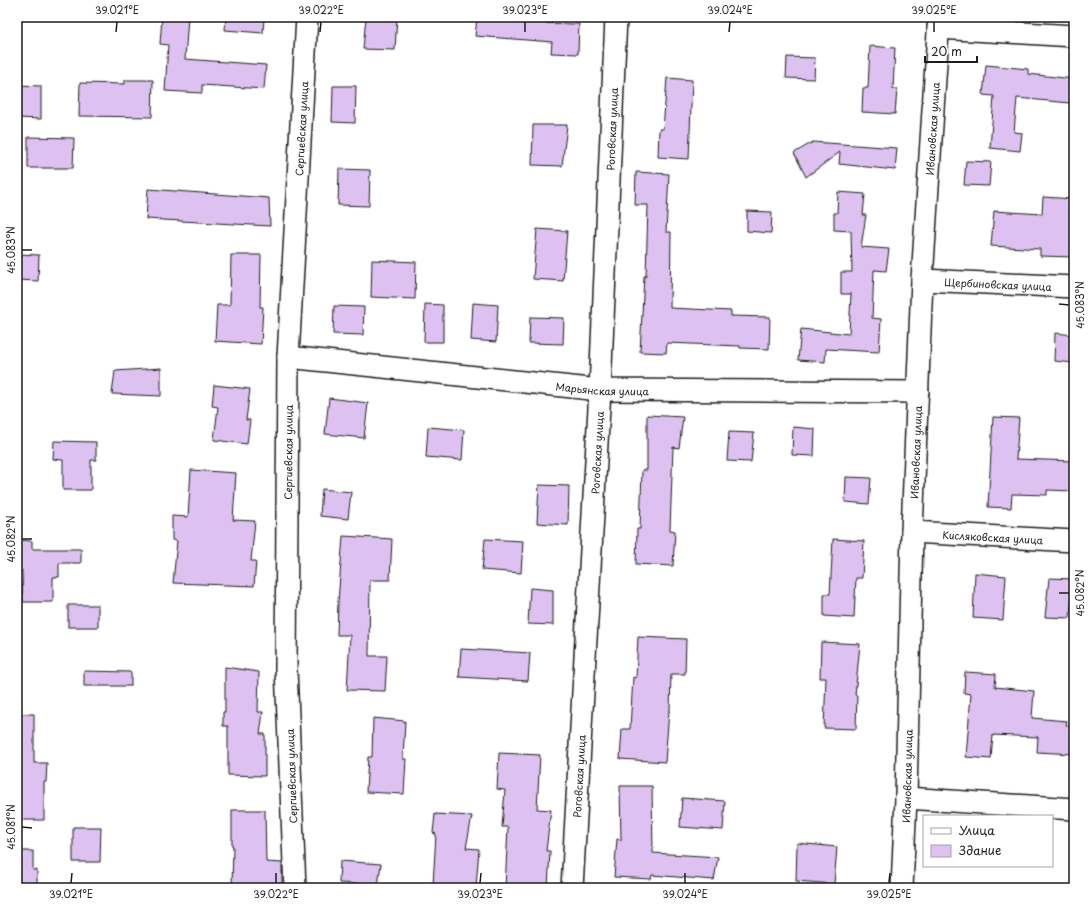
<svg xmlns="http://www.w3.org/2000/svg" width="1091" height="905" viewBox="0 0 1091 905" font-family="'Playpen Sans',sans-serif">
<style>
.building{fill:#ddc2f1;stroke:#1c1c1c}
.lines{fill:none;stroke-linecap:round;stroke-linejoin:round}
.minor-casing{stroke:#1c1c1c;stroke-width:24}
.minor{stroke:#fff;stroke-width:21}
.ticks{fill:none;stroke:#1c1c1c;stroke-width:1.5}
.labels{text-anchor:middle;dominant-baseline:central;stroke-width:3;stroke-linejoin:round;paint-order:stroke}
.street-label{font-size:10px;fill:#1c1c1c;stroke:#fff}
.neatline{fill:none;stroke:#1c1c1c;stroke-width:1.5}
.ticks-label{font-size:10px;text-anchor:middle;fill:#1c1c1c}
</style>
<rect width="100%" height="100%" fill="#fff"/>
<filter id="ink" filterUnits="userSpaceOnUse"><feTurbulence type="fractalNoise" baseFrequency=".025" numOctaves="2"/><feDisplacementMap in="SourceGraphic" scale="8" xChannelSelector="R" yChannelSelector="G"/><feConvolveMatrix kernelMatrix="1 2 1 2 8 2 1 2 1" color-interpolation-filters="sRGB"/></filter>
<g filter="url(#ink)">
<g class="building">
<path d="M 162,17 L 188,17 L 185,59 L 266,65 L 264,89 L 202,85 L 202,93 L 165,91 L 168,45 L 160,44 Z"/>
<path d="M 226,17 L 264,17 L 263,33 L 225,30 Z"/>
<path d="M 366,17 L 397,17 L 395,50 L 363,49 Z"/>
<path d="M 477,18 L 528,20 L 528,23 L 579,24 L 578,54 L 551,53 L 552,42 L 475,36 Z"/>
<path d="M 870,46 L 895,48 L 893,89 L 897,89 L 895,114 L 862,112 L 863,88 L 868,88 Z"/>
<path d="M 787,57 L 815,58 L 814,79 L 786,78 Z"/>
<path d="M 986,65 L 1028,69 L 1028,74 L 1074,79 L 1070,103 L 1017,98 L 1014,132 L 1022,133 L 1020,151 L 990,148 L 994,96 L 983,95 Z"/>
<path d="M 667,78 L 692,80 L 689,159 L 658,157 L 659,129 L 663,129 Z"/>
<path d="M 125,80 L 153,80 L 152,117 L 79,116 L 80,83 L 125,84 Z"/>
<path d="M 17,85 L 41,86 L 41,119 L 17,118 Z"/>
<path d="M 333,86 L 356,86 L 355,123 L 332,122 Z"/>
<path d="M 533,125 L 567,125 L 562,166 L 532,165 Z"/>
<path d="M 28,137 L 74,138 L 73,168 L 28,168 Z"/>
<path d="M 813,142 L 897,148 L 895,170 L 839,164 L 840,152 L 806,177 L 794,153 Z"/>
<path d="M 966,161 L 991,162 L 989,186 L 964,185 Z"/>
<path d="M 339,169 L 370,170 L 369,206 L 338,205 Z"/>
<path d="M 636,172 L 669,174 L 666,232 L 671,232 L 670,308 L 731,311 L 731,316 L 770,317 L 769,349 L 740,348 L 740,346 L 667,343 L 666,353 L 640,352 L 644,276 L 646,276 L 648,205 L 635,205 Z"/>
<path d="M 148,189 L 269,198 L 270,226 L 146,219 Z"/>
<path d="M 838,192 L 865,194 L 863,215 L 866,215 L 861,247 L 889,249 L 886,271 L 874,270 L 872,318 L 881,319 L 879,352 L 826,349 L 825,362 L 798,360 L 801,329 L 849,334 L 851,294 L 841,294 L 841,272 L 852,272 L 851,231 L 834,230 L 834,213 L 837,213 Z"/>
<path d="M 1043,197 L 1074,199 L 1074,257 L 1040,256 L 1040,249 L 991,246 L 994,211 L 1042,214 Z"/>
<path d="M 747,211 L 772,212 L 771,233 L 747,231 Z"/>
<path d="M 537,229 L 567,231 L 563,281 L 533,279 Z"/>
<path d="M 17,254 L 39,255 L 38,281 L 17,280 Z"/>
<path d="M 231,255 L 261,255 L 260,307 L 263,307 L 261,344 L 215,341 L 217,305 L 230,305 Z"/>
<path d="M 372,260 L 416,262 L 415,299 L 371,297 Z"/>
<path d="M 473,303 L 498,305 L 496,342 L 471,340 Z"/>
<path d="M 425,304 L 443,305 L 443,342 L 424,342 Z"/>
<path d="M 334,306 L 364,307 L 363,335 L 333,334 Z"/>
<path d="M 530,317 L 564,318 L 563,344 L 529,343 Z"/>
<path d="M 1055,333 L 1074,335 L 1074,363 L 1054,361 Z"/>
<path d="M 161,368 L 161,396 L 112,394 L 115,371 Z"/>
<path d="M 214,385 L 250,389 L 246,420 L 250,420 L 247,444 L 214,440 L 218,407 L 212,406 Z"/>
<path d="M 329,398 L 368,403 L 364,438 L 325,434 Z"/>
<path d="M 647,415 L 683,417 L 679,448 L 673,447 L 670,530 L 675,531 L 673,566 L 636,564 L 637,529 L 640,529 L 642,470 L 647,470 Z"/>
<path d="M 993,417 L 1019,418 L 1016,459 L 1074,461 L 1073,491 L 1047,490 L 1047,495 L 1012,494 L 1011,508 L 988,507 Z"/>
<path d="M 428,427 L 464,430 L 462,460 L 426,457 Z"/>
<path d="M 793,427 L 815,429 L 814,456 L 792,455 Z"/>
<path d="M 729,432 L 754,433 L 751,462 L 727,461 Z"/>
<path d="M 54,441 L 96,442 L 96,460 L 91,460 L 91,490 L 63,490 L 63,460 L 53,459 Z"/>
<path d="M 191,470 L 236,473 L 233,520 L 255,521 L 251,561 L 256,561 L 254,586 L 173,583 L 177,541 L 172,540 L 172,516 L 188,517 Z"/>
<path d="M 846,477 L 871,478 L 869,504 L 845,502 Z"/>
<path d="M 539,485 L 569,486 L 568,525 L 537,523 Z"/>
<path d="M 322,489 L 351,492 L 348,519 L 320,516 Z"/>
<path d="M 343,536 L 392,539 L 390,580 L 370,580 L 369,656 L 387,656 L 385,691 L 347,690 L 350,635 L 337,635 L 338,602 Z"/>
<path d="M 485,539 L 523,541 L 521,573 L 482,570 Z"/>
<path d="M 833,539 L 864,541 L 862,578 L 856,578 L 854,618 L 824,616 L 824,594 L 830,594 Z"/>
<path d="M 17,540 L 32,541 L 32,549 L 81,549 L 81,563 L 59,563 L 59,577 L 53,577 L 53,602 L 23,602 L 22,570 L 17,570 Z"/>
<path d="M 975,573 L 1006,576 L 1003,620 L 973,618 Z"/>
<path d="M 1049,578 L 1073,579 L 1070,618 L 1045,617 Z"/>
<path d="M 530,588 L 553,590 L 553,625 L 528,624 Z"/>
<rect x="68" y="605" width="30" height="22"/>
<path d="M 638,637 L 686,639 L 685,674 L 671,674 L 670,711 L 669,711 L 665,762 L 620,759 L 622,729 L 630,729 L 633,677 L 636,678 Z"/>
<path d="M 821,642 L 860,644 L 855,695 L 857,695 L 856,729 L 824,728 L 826,678 L 820,678 Z"/>
<path d="M 461,649 L 530,653 L 528,681 L 459,677 Z"/>
<path d="M 225,667 L 259,672 L 258,712 L 263,712 L 260,734 L 265,734 L 265,776 L 228,775 L 228,726 L 223,726 L 223,712 L 225,712 Z"/>
<path d="M 84,671 L 131,672 L 131,686 L 84,686 Z"/>
<path d="M 965,672 L 996,674 L 995,687 L 1034,691 L 1032,718 L 1067,721 L 1066,725 L 1074,726 L 1074,754 L 1037,752 L 1038,737 L 993,735 L 991,759 L 966,757 L 971,694 L 964,693 Z"/>
<path d="M 17,714 L 34,714 L 34,763 L 47,763 L 46,782 L 44,782 L 44,820 L 17,820 L 18,741 L 17,741 Z"/>
<path d="M 373,718 L 405,721 L 403,759 L 406,759 L 404,794 L 366,792 L 368,757 L 372,757 Z"/>
<path d="M 499,753 L 540,755 L 537,809 L 551,810 L 546,851 L 550,851 L 548,888 L 505,888 L 508,827 L 502,827 L 505,790 L 497,789 Z"/>
<path d="M 620,786 L 652,786 L 653,853 L 718,857 L 714,880 L 652,875 L 651,879 L 614,877 L 617,839 L 621,840 Z"/>
<path d="M 682,798 L 725,801 L 723,830 L 680,827 Z"/>
<path d="M 232,810 L 265,810 L 266,862 L 282,863 L 282,888 L 232,888 L 233,846 L 232,846 Z"/>
<path d="M 435,814 L 472,816 L 466,848 L 479,849 L 476,887 L 433,885 L 436,834 L 433,833 Z"/>
<path d="M 73,827 L 101,827 L 100,862 L 73,862 Z"/>
<path d="M 797,843 L 837,847 L 834,884 L 796,881 Z"/>
<path d="M 17,851 L 33,851 L 33,870 L 37,870 L 37,888 L 17,888 Z"/>
<path d="M 340,861 L 381,864 L 378,885 L 339,883 Z"/>
</g>
<g class="lines">
<g class="minor-casing">
<g id="minor">
<path d="M 938,28 L 1074,36"/>
<path id="s1" d="M 922,280 L 1074,287"/>
<path id="s2" d="M 288,357 L 600,390 L 918,392"/>
<path id="s3" d="M 912,532 L 1074,541"/>
<path d="M 906,798 L 1074,809"/>
<path id="s4" d="M 295,888 L 286,668 L 288,357 L 307,17"/>
<path id="s5" d="M 572,888 L 600,390 L 616,17"/>
<path id="s6" d="M 902,888 L 906,798 L 912,532 L 922,280 L 939,17"/>
</g>
</g>
<use href="#minor" class="minor"/>
</g>
</g>
<path class="ticks" d="M 116,32 L 117,22M 320,32 L 321,22M 525,32 L 525,22M 729,32 L 730,22M 934,32 L 934,22M 22,250 L 32,250M 1059,304 L 1069,305M 22,539 L 32,539M 1059,593 L 1069,593M 22,827 L 32,828M 71,883 L 72,873M 276,883 L 276,873M 480,883 L 481,873M 685,883 L 685,873M 889,883 L 890,873"/>
<g class="labels">
<g class="street-label">
<text stroke="none"><textPath href="#s4" startOffset="760">Сергиевская улица</textPath></text>
<text stroke="none"><textPath href="#s5" startOffset="760">Роговская улица</textPath></text>
<text stroke="none"><textPath href="#s6" startOffset="760">Ивановская улица</textPath></text>
<text stroke="none"><textPath href="#s1" startOffset="76">Щербиновская улица</textPath></text>
<text stroke="none"><textPath href="#s2" startOffset="316">Марьянская улица</textPath></text>
<text stroke="none"><textPath href="#s4" startOffset="436">Сергиевская улица</textPath></text>
<text stroke="none"><textPath href="#s6" startOffset="436">Ивановская улица</textPath></text>
<text stroke="none"><textPath href="#s5" startOffset="436">Роговская улица</textPath></text>
<text stroke="none"><textPath href="#s3" startOffset="81">Кисляковская улица</textPath></text>
<text transform="translate(291 776) rotate(-92)">Сергиевская улица</text>
<text stroke="none"><textPath href="#s5" startOffset="112">Роговская улица</textPath></text>
<text stroke="none"><textPath href="#s6" startOffset="112">Ивановская улица</textPath></text>
</g>
</g>
<rect width="1091" height="905" fill="none" stroke="#fff" stroke-width="44"/>
<rect x="923" y="815" width="130" height="52" fill="#ffffff" stroke="#a4a4a4"/>
<rect x="931" y="828" width="20" height="6" fill="#ffffff" stroke="#a4a4a4"/>
<text x="959" y="835" font-size="12" fill="#1c1c1c">Улица</text>
<rect x="931" y="845" width="20" height="12" fill="#ddc2f1" stroke="#a4a4a4"/>
<text x="959" y="855" font-size="12" fill="#1c1c1c">Здание</text>
<path d="M925 56v6h52v-6" fill="none" stroke="#1c1c1c" stroke-width="2"/>
<text x="931" y="56" font-size="12" fill="#1c1c1c" stroke="#ffffff" stroke-width="3" paint-order="stroke">20 m</text>
<rect x="22" y="22" width="1047" height="861" class="neatline"/>
<g class="ticks-label">
<text x="117" y="14">39.021°E</text>
<text x="321" y="14">39.022°E</text>
<text x="525" y="14">39.023°E</text>
<text x="730" y="14">39.024°E</text>
<text x="934" y="14">39.025°E</text>
<text transform="translate(11 250) rotate(-90)" y="4">45.083°N</text>
<text transform="translate(1080 305) rotate(-90)" y="4">45.083°N</text>
<text transform="translate(11 539) rotate(-90)" y="4">45.082°N</text>
<text transform="translate(1080 593) rotate(-90)" y="4">45.082°N</text>
<text transform="translate(11 827) rotate(-90)" y="4">45.081°N</text>
<text x="71" y="898">39.021°E</text>
<text x="276" y="898">39.022°E</text>
<text x="480" y="898">39.023°E</text>
<text x="685" y="898">39.024°E</text>
<text x="889" y="898">39.025°E</text>
</g>
</svg>
